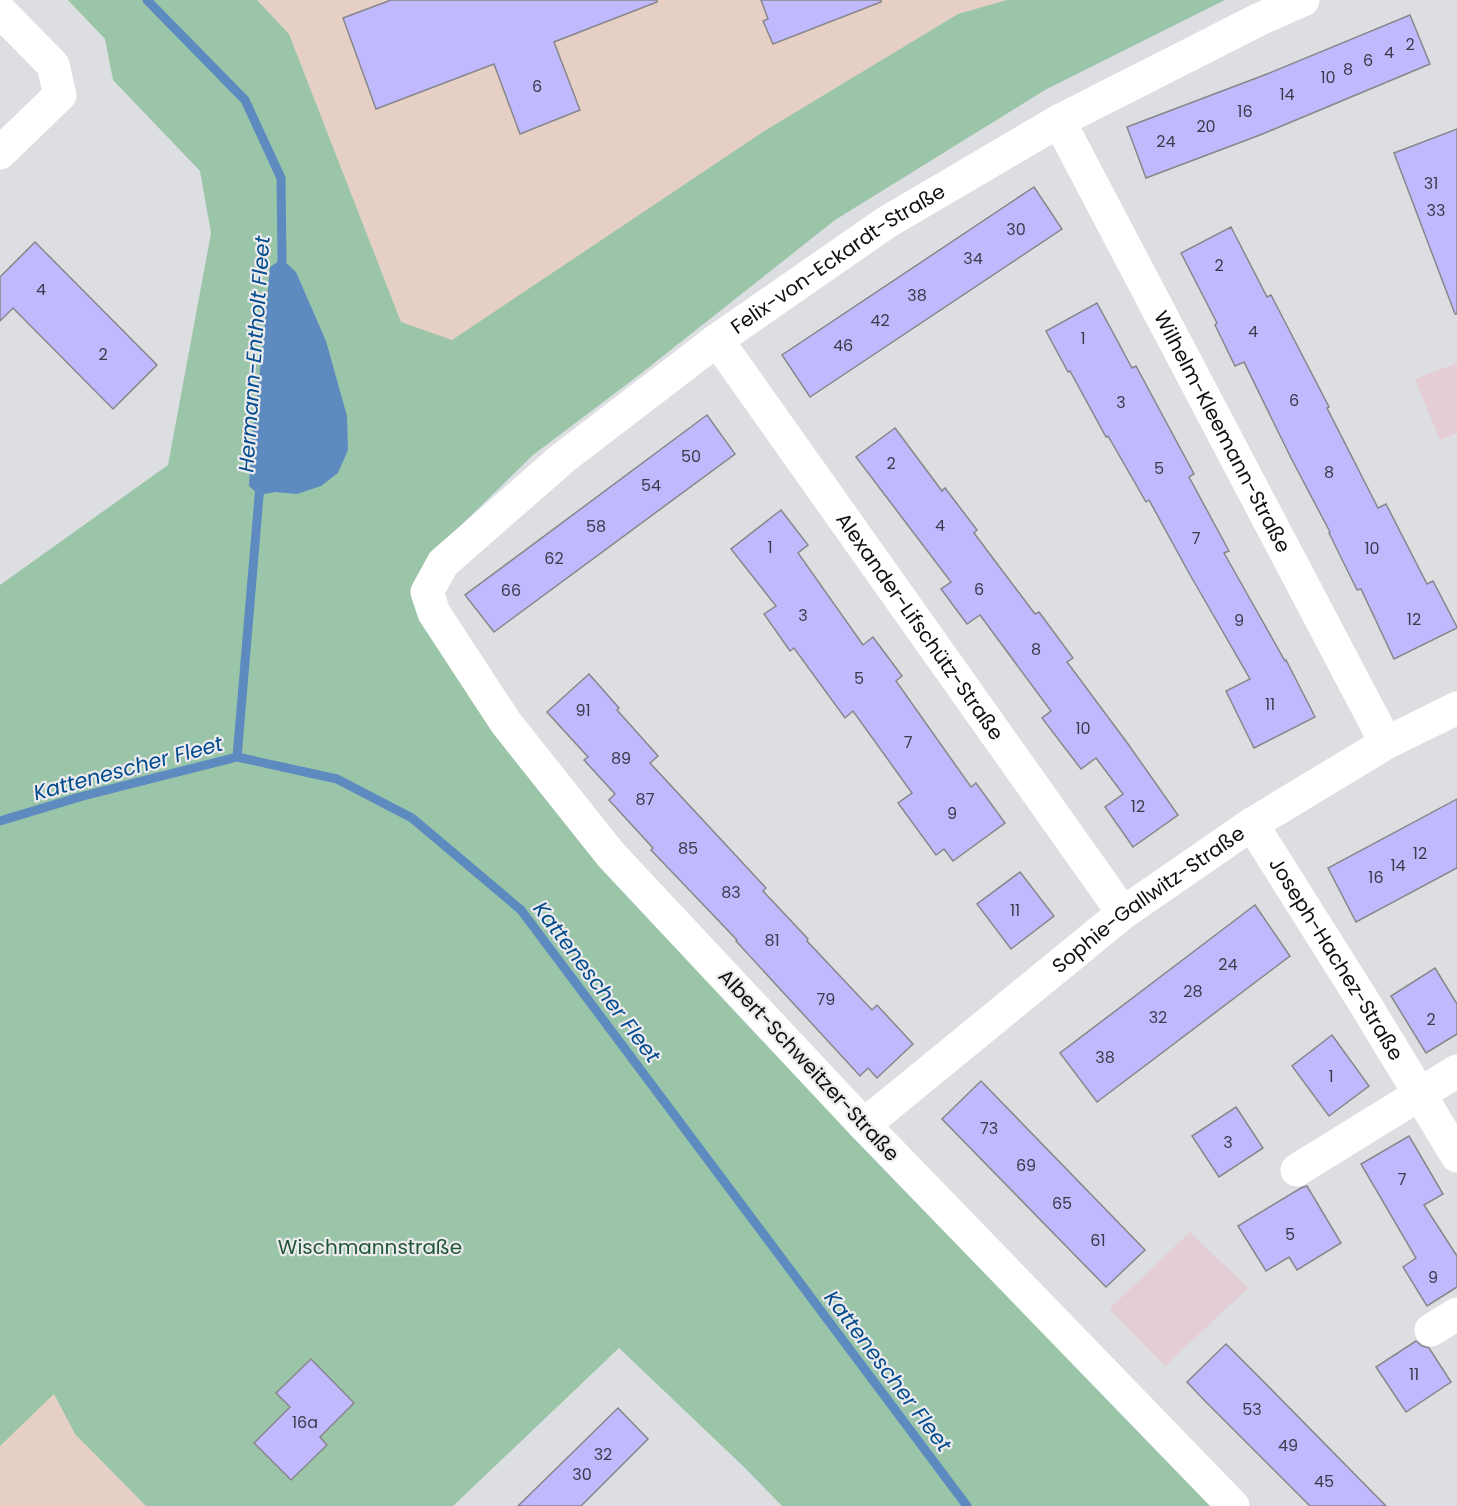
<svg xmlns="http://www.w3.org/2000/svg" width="1457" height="1506" viewBox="0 0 1457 1506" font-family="Poppins,sans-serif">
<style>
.industrial{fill:#e5cdd6}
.education{fill:#e6cfc5}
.green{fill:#9bc5a9}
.water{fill:#5d8bc0}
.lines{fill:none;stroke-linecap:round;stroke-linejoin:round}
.stream{stroke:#5d8bc0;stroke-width:9}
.building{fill:#c1b9fd;stroke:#87878a;stroke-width:1.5}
.minor{stroke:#fff;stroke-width:33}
.labels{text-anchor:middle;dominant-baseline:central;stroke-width:4.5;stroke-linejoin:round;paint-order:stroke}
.number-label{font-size:16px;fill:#3c3a4c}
.street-label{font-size:20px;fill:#0f1011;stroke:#ebebee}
.park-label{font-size:20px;fill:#205436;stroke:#ebebee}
.water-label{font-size:21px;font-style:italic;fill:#034b8d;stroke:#ebebee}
</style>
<rect width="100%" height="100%" fill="#dddee1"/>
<g class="industrial">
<path d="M 1457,363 L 1457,433 L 1440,440 L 1415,379 Z"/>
<path d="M 1190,1232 L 1248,1288 L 1165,1366 L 1109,1309 Z"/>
</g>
<g class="education">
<path d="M 257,0 L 1007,0 L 958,14 L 766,130 L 452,341 L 401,322 L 289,34 Z"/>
<path d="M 0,1286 L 75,1434 L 146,1506 L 0,1506 Z"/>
</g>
<path class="green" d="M 68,0 L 257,0 L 289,34 L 401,322 L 452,340 L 766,130 L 958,14 L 1007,0 L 1225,0 L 1045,90 L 835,220 L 639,375 L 533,455 L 444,542 L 419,578 L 448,657 L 1212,1506 L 782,1506 L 744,1467 L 619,1348 L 453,1506 L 146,1506 L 75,1434 L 54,1394 L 0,1446 L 0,585 L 168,465 L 211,233 L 200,171 L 113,80 L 105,39 Z"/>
<path class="water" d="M 282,259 L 296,272 L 326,341 L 347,416 L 348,450 L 338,473 L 321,486 L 297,494 L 275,492 L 259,495 L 249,486 L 251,445 L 262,353 L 270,267 Z"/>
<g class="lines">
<g class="stream">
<path d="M 147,0 L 245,100 L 281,178 L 282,259 L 281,271"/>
<path d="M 237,757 L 260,485"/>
<path d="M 0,821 L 83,796 L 237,757 L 337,779 L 412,818 L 521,910 L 967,1506"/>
</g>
</g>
<g class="building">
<path d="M 391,0 L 657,0 L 657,2 L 554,42 L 580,110 L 520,134 L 494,64 L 376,109 L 343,18 Z"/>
<path d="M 761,0 L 881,0 L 881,2 L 773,44 L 763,21 L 768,19 Z"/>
<path d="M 1410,15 L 1430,64 L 1260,135 L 1146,178 L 1127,127 L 1267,74 Z"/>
<path d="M 1457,129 L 1457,314 L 1455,314 L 1394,153 Z"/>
<path d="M 1034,187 L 1062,229 L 810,397 L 782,355 Z"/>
<path d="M 1231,227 L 1267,297 L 1271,295 L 1329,407 L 1327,408 L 1378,508 L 1386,504 L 1427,584 L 1433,581 L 1457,627 L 1457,628 L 1394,659 L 1361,589 L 1357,590 L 1329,533 L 1330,532 L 1291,458 L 1244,362 L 1235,366 L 1215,325 L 1217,323 L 1181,253 Z"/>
<path d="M 35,242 L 157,365 L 113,409 L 13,308 L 0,321 L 0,277 Z"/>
<path d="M 1097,303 L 1132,368 L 1136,366 L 1194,474 L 1189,477 L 1229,551 L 1224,553 L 1285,661 L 1286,660 L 1315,717 L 1254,748 L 1226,691 L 1250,679 L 1189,573 L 1149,500 L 1146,502 L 1108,436 L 1106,437 L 1070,371 L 1068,372 L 1046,331 Z"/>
<path d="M 707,415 L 735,454 L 494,632 L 465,595 Z"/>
<path d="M 895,428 L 942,491 L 945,488 L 977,530 L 974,533 L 1035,614 L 1039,612 L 1073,658 L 1067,662 L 1128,744 L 1178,815 L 1133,847 L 1105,807 L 1123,794 L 1096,758 L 1081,769 L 1042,718 L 1051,711 L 980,615 L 967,624 L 941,589 L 951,582 L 856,457 Z"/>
<path d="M 781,510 L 808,545 L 798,553 L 863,645 L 873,637 L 902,676 L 896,681 L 971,787 L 976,783 L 1005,823 L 953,861 L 944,849 L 936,855 L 898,803 L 912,793 L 853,711 L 845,718 L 794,648 L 790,651 L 764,614 L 776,606 L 731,549 Z"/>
<path d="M 589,674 L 619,708 L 617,710 L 658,756 L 650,763 L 766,888 L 763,891 L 808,939 L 807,941 L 872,1010 L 877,1005 L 913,1044 L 877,1078 L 868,1068 L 860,1076 L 736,941 L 737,940 L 651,850 L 653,848 L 609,800 L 615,794 L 584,760 L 588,757 L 547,712 Z"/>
<path d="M 1457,799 L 1457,868 L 1356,922 L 1328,868 Z"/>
<path d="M 1020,872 L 1054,916 L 1011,949 L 977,904 Z"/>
<path d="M 1255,905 L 1290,956 L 1097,1102 L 1060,1053 Z"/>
<path d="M 1435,968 L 1457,1004 L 1457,1034 L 1426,1053 L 1391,996 Z"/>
<path d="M 1332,1035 L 1369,1086 L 1329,1116 L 1292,1066 Z"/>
<path d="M 981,1081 L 1145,1250 L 1106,1287 L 942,1119 Z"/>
<path d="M 1236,1107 L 1263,1148 L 1219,1177 L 1192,1136 Z"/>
<path d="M 1409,1136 L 1443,1194 L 1424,1205 L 1457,1256 L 1457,1287 L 1427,1306 L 1403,1267 L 1416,1258 L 1361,1164 Z"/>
<path d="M 1307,1186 L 1341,1243 L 1297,1270 L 1289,1257 L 1266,1271 L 1238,1226 L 1301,1188 Z"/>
<path d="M 1416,1341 L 1422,1346 L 1429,1348 L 1451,1382 L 1406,1412 L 1376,1367 Z"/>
<path d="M 1226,1344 L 1262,1380 L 1386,1506 L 1310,1506 L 1205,1401 L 1187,1382 Z"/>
<path d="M 311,1359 L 354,1403 L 320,1437 L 327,1445 L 291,1480 L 254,1443 L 290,1407 L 276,1393 Z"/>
<path d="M 618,1408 L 648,1439 L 581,1506 L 518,1506 Z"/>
</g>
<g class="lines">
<g class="minor">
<path d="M 0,11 L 53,65 L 60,95 L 0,153"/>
<path id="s1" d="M 1059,121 L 1386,743"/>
<path id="s2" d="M 717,340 L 1123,913"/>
<path id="s3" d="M 1252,824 L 1367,1007 L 1457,1156"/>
<path id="s4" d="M 864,1125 L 1123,913 L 1252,824 L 1386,743 L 1457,708"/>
<path d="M 1297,1170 L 1457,1071"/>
<path d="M 1431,1330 L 1457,1314"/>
<path id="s5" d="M 1233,1506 L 864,1125 L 611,855 L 506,723 L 434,613 L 427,592 L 443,563 L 563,458 L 717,340 L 887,222 L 1059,121 L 1260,19 L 1303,0"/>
</g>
</g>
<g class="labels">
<g class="number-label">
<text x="1410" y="44">2</text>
<text x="1389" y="52">4</text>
<text x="1368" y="60">6</text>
<text x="1348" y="69">8</text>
<text x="1328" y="77">10</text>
<text x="537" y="86">6</text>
<text x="1287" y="94">14</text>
<text x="1245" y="111">16</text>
<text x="1206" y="126">20</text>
<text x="1166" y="141">24</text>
<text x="1431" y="183">31</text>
<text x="1436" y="210">33</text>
<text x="1016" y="229">30</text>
<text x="973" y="258">34</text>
<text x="1219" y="265">2</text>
<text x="41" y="289">4</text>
<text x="917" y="295">38</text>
<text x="880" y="320">42</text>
<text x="1253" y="331">4</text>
<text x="1083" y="338">1</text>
<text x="843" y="345">46</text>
<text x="103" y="354">2</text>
<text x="1294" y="400">6</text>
<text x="1121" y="402">3</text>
<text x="691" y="456">50</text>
<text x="891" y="463">2</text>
<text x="1159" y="468">5</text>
<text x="1329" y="472">8</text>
<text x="651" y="485">54</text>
<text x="940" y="525">4</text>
<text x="596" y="526">58</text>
<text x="1196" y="538">7</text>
<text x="770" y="547">1</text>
<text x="1372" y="548">10</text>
<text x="554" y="558">62</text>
<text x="979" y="589">6</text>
<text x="511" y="590">66</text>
<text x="803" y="615">3</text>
<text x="1414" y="619">12</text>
<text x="1239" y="620">9</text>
<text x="1036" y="649">8</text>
<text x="859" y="678">5</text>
<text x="1270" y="704">11</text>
<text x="583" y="710">91</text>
<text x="1083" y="728">10</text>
<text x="908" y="742">7</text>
<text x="621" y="758">89</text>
<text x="645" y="799">87</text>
<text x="1138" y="806">12</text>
<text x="952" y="813">9</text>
<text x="688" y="848">85</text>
<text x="1420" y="853">12</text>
<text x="1398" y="865">14</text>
<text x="1376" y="877">16</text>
<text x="731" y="892">83</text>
<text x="1015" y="910">11</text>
<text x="772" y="940">81</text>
<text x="1228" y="964">24</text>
<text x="1193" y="991">28</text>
<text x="826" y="999">79</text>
<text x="1158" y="1017">32</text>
<text x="1431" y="1019">2</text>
<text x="1105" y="1057">38</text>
<text x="1331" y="1076">1</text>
<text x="989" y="1128">73</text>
<text x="1228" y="1142">3</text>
<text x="1026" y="1165">69</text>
<text x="1402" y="1179">7</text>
<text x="1062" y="1203">65</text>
<text x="1290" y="1234">5</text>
<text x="1098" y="1240">61</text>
<text x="1433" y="1277">9</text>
<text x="1414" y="1374">11</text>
<text x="1252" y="1409">53</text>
<text x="305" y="1422">16a</text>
<text x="1288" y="1445">49</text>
<text x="603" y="1454">32</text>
<text x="582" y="1474">30</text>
<text x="1324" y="1481">45</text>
</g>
<g class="street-label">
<text stroke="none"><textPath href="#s5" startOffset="1755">Felix-von-Eckardt-Straße</textPath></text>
<text stroke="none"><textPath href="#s1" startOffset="351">Wilhelm-Kleemann-Straße</textPath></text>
<text stroke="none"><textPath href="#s2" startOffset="351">Alexander-Lifschütz-Straße</textPath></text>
<text stroke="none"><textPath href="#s4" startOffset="363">Sophie-Gallwitz-Straße</textPath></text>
<text stroke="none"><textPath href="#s3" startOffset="159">Joseph-Hachez-Straße</textPath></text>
<text transform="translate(809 1065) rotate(47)">Albert-Schweitzer-Straße</text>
</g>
<g class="park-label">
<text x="370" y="1247">Wischmannstraße</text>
</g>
<g class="water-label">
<text transform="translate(254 354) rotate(-86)">Hermann-Entholt Fleet</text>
<text transform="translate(128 768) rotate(-15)">Kattenescher Fleet</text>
<text transform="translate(597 982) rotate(53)">Kattenescher Fleet</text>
<text transform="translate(888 1371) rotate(53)">Kattenescher Fleet</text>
</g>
</g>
</svg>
